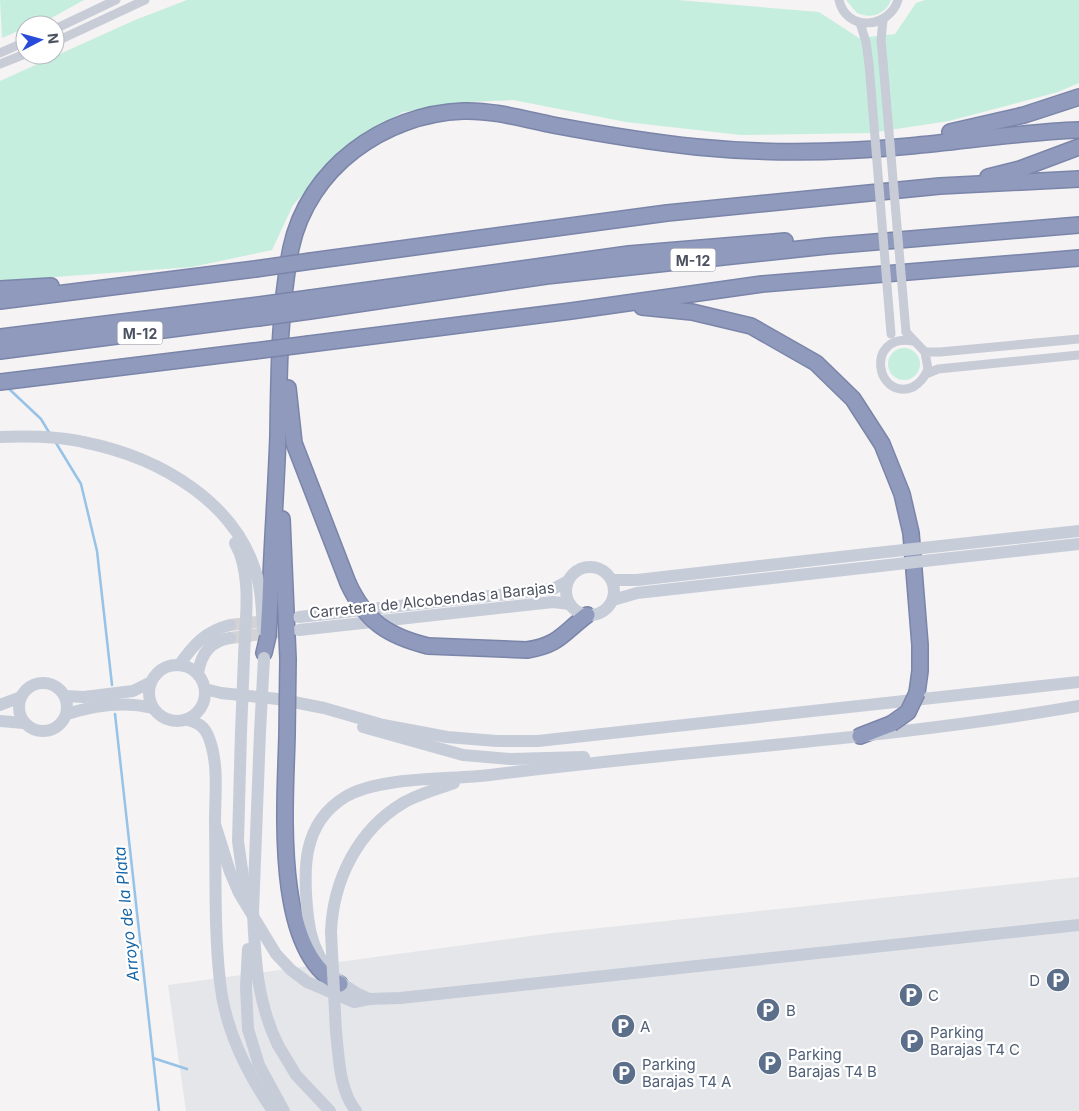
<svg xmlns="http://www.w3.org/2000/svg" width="1079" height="1111" viewBox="0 0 1079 1111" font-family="Inter,sans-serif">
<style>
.airport{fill:#e5e6e9}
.green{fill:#c6eedf}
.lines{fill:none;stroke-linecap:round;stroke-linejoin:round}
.stream{stroke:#96c3e7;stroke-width:2.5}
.secondary-tunnel{stroke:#d3d3d5;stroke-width:12;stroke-dasharray:12 6;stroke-linecap:butt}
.highway-casing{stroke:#7a85a9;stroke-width:18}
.street{stroke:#c8ccd6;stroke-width:9}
.secondary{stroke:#c7ccd9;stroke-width:12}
.highway{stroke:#8f9abd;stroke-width:15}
.highway-bridge-casing{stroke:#7a85a9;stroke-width:18;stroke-linecap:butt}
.street-bridge{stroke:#c8ccd6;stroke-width:9}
.secondary-bridge{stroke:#c7ccd9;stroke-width:12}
.highway-bridge{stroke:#8f9abd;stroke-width:15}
.labels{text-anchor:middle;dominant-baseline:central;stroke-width:4.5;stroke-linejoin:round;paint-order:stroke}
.shield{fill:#fff;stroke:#81858f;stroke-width:1}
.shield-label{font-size:14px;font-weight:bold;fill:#4b515f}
.street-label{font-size:15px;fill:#4b515f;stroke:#fff}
.service-label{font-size:15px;fill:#4e5e75;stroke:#fff;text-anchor:start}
.water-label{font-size:16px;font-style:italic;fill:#1766a7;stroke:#fff}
</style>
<rect width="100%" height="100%" fill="#f5f3f3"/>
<path class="airport" d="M 1079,877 L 1079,1111 L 186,1111 L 168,985 L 553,933 Z"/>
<g class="green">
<path d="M 0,0 L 84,0 C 66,9 45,25 25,25 L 25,28 L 2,38 Z"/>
<path d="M 187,0 L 678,0 L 819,12 L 859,38 L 895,34 L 916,3 L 925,0 L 1079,0 L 1079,83 L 1058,92 L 949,121 L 870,133 L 741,135 L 626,122 L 513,100 L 469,102 L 403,112 L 346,147 L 293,205 L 272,250 L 192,267 L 0,281 L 0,81 L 135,20 Z"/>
<path d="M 846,0 L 891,0 C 885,15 871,19 857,13 Z"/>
<circle cx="904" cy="364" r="16"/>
</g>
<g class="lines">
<g class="stream">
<path d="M 7,387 L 41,419 L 50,434"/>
<path d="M 56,443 L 81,484 L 97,551 L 112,685"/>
<path d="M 115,714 L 159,1111"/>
<path d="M 153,1058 L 187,1069"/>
</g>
<g class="secondary-tunnel">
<path d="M 230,625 L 294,618"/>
<path d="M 230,638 L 295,630"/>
</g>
<g class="highway-casing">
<g id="highway">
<path d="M 950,132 L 1024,115 L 1079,97"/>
<path d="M 988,177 L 1020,169 L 1079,147"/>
<path d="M 311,261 L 667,213 L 940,186 L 1079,179"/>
<path d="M 0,289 L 51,286"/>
<path d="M 311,298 L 629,254 L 785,241"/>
<path d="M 0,301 L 255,269"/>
<path d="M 642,307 L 692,312 L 751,326 L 816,363 L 853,399 L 882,444 L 902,494 L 911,533 L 920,645 L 920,671 L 917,693"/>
<path d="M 310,311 L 546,276 L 827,246 L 1079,225"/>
<path d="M 0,337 L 259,305"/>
<path d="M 309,344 L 571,311 L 762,284 L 1079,258"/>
<path d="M 0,351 L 258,318"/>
<path d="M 0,382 L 254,351"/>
<path d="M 288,388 L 294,443 L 348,583"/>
<path d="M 282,519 L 288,659"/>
<path d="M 428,646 L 527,650 C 559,645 562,634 587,615"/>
<path d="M 264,653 L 268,636 L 270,600 C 272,545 276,491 278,436 C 279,374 279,310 291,248 C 308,168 384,114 463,111 C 493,110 524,119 553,125 C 601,134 649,142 697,147 C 768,154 839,153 910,146 C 966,141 1022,132 1079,130"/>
<path d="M 287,734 C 286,796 271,954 340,984"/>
<path d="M 860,736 L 891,724"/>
</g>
</g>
<g class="street">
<path d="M 839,0 C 846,32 889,29 898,0"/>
<path d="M 883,20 L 881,40 L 883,62"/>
<path d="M 860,23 L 866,42 L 869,64"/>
<path d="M 55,29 L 116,0"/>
<path d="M 55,42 L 145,0"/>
<path d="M 0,53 L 25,42"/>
<path d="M 0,64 L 25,54"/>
<path d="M 906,332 L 925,352 L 928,369 C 925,377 920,383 913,387 C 876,402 864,333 913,341"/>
<path d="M 925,352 L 940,352 L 1079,339"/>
<path d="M 926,374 L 938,369 L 1079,355"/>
</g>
<g class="secondary">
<path d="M 0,437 C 27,436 57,436 83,442 C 159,457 242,503 259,585 C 262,600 262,615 263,630"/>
<path d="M 235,543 C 253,575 245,622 244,657"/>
<path d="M 941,546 L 1079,531"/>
<path d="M 942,559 L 1079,544"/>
<circle cx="590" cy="591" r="24"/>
<path d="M 612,580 L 637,580 L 876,553"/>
<path d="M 613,600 L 637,593 L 880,566"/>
<path d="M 299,617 L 553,589 L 568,581"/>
<path d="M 299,630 L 553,602 L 570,604"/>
<path d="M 180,664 C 194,644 206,631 230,625"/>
<circle cx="177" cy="693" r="28"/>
<path d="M 198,673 C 201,654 210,641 230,638"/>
<circle cx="43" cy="707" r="24"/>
<path d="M 205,689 L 221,693 L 278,699 L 324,708 L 383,725 L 447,737 L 497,741 L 538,741 L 1079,682"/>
<path d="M 65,696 L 84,697 L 133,691 L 151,682"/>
<path d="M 0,705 L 21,697"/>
<path d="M 67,714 C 95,705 125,701 153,708"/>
<path d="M 188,720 C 199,723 205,727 209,738 C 219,764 215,795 215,822 C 216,875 214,929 220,982 C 225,1030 246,1072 273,1111"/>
<path d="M 0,721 L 24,723"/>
<path d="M 363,727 L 463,755 L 511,759 L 584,757"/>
<path d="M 241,732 L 238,841 L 245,891"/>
<path d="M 215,824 L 230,872 L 239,893 L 276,954 L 291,970 L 307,982 L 354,1002 L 369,999 L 400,998 L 1079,925"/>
<path d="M 253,912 L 260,732"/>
<path d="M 331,932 C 333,880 358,830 403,803 C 418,794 437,789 454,783"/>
<path d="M 369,999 C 333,984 312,956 308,917 C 303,872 301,824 345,797 C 380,776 449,780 490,775 C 686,750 884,740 1079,706"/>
<path d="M 248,1029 L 259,1065 L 284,1111"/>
<path d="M 336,1032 C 339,1057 339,1090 356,1111"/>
<path d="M 278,1045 L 296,1075 L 330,1111"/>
</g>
<use href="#highway" class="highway"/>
<g class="highway-bridge-casing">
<g id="highway-bridge">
<path d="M 255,269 L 311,261"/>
<path d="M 259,305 L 311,298"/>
<path d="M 258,318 L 310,311"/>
<path d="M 254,351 L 309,344"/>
<path d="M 348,583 C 366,622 388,636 428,646"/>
<path d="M 891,724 L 908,712 L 917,693"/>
<path d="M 287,734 L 288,659"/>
</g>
</g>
<g class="street-bridge">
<path d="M 883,62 L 906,332"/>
<path d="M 869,64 L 891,334"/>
</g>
<g class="secondary-bridge">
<path d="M 876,553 L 941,546"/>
<path d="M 880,566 L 942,559"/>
<path d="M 241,732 L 244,657"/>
<path d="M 260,732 L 264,658"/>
<path d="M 253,912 C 255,959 257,1002 278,1045"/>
<path d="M 331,932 L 336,1032"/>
<path d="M 248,949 L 246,987 L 248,1029"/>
</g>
<use href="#highway-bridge" class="highway-bridge"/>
</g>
<defs>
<g id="parking-disc" transform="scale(1.25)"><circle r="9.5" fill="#5c6f8a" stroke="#fff"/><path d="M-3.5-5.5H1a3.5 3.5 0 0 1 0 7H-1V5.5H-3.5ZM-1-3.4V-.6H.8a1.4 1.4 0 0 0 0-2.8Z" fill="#fff"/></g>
</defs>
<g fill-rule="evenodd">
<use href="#parking-disc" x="1058" y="980"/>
<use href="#parking-disc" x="911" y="995"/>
<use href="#parking-disc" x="768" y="1010"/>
<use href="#parking-disc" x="623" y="1026"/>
<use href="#parking-disc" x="912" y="1041"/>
<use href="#parking-disc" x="770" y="1063"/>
<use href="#parking-disc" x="624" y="1073"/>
</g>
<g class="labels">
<g class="shield">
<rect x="670.5" y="248.5" width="45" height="23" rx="4"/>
<rect x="117.5" y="321.5" width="45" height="23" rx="4"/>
</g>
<g class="shield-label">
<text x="693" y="260">M-12</text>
<text x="140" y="333">M-12</text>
</g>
<g class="street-label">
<text transform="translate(432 600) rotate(-6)">Carretera de Alcobendas a Barajas</text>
</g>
<g class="service-label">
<text x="1040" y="980" text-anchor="end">D</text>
<text x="928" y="995">C</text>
<text x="786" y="1010">B</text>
<text x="640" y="1026">A</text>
<text x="930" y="1032">Parking<tspan x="930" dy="17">Barajas T4 C</tspan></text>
<text x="788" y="1054">Parking<tspan x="788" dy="17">Barajas T4 B</tspan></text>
<text x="642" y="1064">Parking<tspan x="642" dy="17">Barajas T4 A</tspan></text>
</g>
<g class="water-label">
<text transform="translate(126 914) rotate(-96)">Arroyo de la Plata</text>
</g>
</g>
<g transform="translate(40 40) rotate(84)"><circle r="24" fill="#ffffff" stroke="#b7b9bf"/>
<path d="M0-4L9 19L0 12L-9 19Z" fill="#284bda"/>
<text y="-8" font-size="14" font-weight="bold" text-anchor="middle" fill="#4b515f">N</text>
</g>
</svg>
